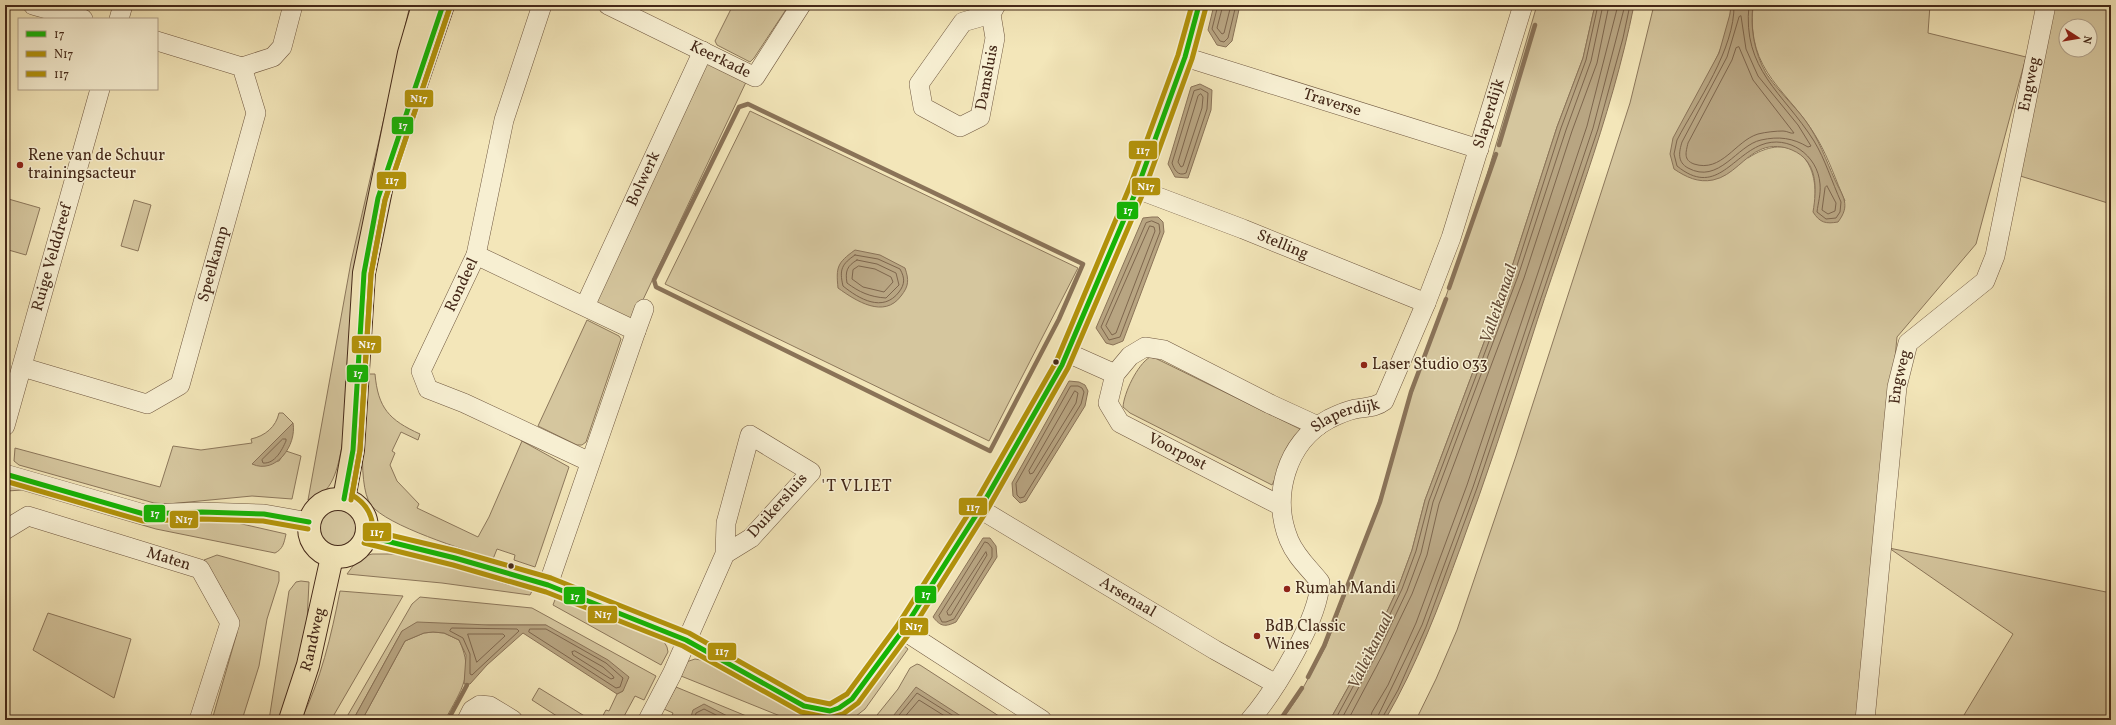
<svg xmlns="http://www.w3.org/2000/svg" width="2116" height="725" viewBox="0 0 2116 725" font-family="Vollkorn,serif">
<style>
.green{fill:#d5c69e;stroke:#8c775b;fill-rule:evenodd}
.water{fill:#b8a582;stroke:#8a7358}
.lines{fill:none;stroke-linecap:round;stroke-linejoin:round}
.shore{stroke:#7e664d;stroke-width:1}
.stream{stroke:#8a7358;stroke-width:4.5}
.minor-casing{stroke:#705840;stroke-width:20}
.major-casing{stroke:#442818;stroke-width:24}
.minor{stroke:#f7efd2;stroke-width:19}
.major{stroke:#f3e6b9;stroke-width:22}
.bus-1-casing{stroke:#f7efd2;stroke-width:8}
.bus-2-casing{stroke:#f7efd2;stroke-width:8}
.bus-3-casing{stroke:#f7efd2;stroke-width:8}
.bus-1{stroke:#15b405;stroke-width:5}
.bus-2{stroke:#b2920a;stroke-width:5}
.bus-3{stroke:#b2920a;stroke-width:5}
.poi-dot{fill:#8f2418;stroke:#f7efd2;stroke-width:1.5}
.bus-dot{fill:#442818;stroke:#f7efd2;stroke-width:1.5}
.labels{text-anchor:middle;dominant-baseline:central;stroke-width:3;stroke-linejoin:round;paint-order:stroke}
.street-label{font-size:16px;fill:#442818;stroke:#f7efd2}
.poi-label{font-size:16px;fill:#442818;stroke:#f7efd2;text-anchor:start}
.water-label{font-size:17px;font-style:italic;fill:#674e38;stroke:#f7efd2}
.neighbourhood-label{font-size:17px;letter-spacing:1px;fill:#442818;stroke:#f7efd2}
.line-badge{stroke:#f7efd2;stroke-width:1.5}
.badge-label{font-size:11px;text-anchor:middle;font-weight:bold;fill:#fff}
</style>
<rect width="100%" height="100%" fill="#f3e6b9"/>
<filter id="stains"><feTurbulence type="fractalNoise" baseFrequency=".005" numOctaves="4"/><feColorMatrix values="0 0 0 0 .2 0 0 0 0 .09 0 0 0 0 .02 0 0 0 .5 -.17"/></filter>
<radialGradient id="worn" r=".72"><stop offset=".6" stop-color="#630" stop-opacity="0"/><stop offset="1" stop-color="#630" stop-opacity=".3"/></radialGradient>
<g class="green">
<path d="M 410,5 L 417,5 L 342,446 C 338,466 333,496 308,500 L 351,262 Z"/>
<path d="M 733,5 L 789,5 L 754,58 L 750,62 L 717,45 L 715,41 Z"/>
<path d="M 1537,5 L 1595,5 L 1583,58 L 1557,127 L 1510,273 L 1425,500 L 1412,550 L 1398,588 L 1371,646 L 1330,720 L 1282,720 L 1298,697 L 1326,646 L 1364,546 L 1391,464 L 1404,416 L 1480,199 Z"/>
<path d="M 1654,5 L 1731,5 C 1729,44 1705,80 1687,113 L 1748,158 C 1786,133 1817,152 1815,198 L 1845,201 C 1836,181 1829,159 1818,140 C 1789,89 1746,74 1753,5 L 1930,5 L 1928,33 L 2026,57 L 1976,244 L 1897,337 L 1861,720 L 1416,720 L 1436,679 L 1457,630 L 1516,456 L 1630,103 Z"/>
<path d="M 2052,5 L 2111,5 L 2111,204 L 2017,175 ZM 2066,26 L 2090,26 L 2090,50 L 2066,50 Z"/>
<path d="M 708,63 L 747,80 L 632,323 L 596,302 L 704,66 Z"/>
<path d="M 750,111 L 1078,268 L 989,441 L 665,284 Z"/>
<path d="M 5,198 L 40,208 L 26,255 L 5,249 Z"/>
<path d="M 134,200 L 151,205 L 138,251 L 121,246 Z"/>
<path d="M 587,320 L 619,336 L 621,339 L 586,442 L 582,445 L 577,445 L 538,426 Z"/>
<path d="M 1150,357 L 1157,359 L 1300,429 L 1272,485 L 1130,413 L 1123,407 C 1124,393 1137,365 1150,357 Z"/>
<path d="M 368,374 L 375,374 C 378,408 389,420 420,434 L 418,440 L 401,432 L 392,451 L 395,453 L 390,465 L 397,481 L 419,504 L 417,508 L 478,537 L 489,517 L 522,441 L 569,467 L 535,567 L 514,560 L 515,555 L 497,549 L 493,559 C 465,550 387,526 371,505 C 355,483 366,403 368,374 Z"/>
<path d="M 279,413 L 283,413 L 293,423 L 253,464 L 279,461 L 286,451 L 301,456 L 292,499 L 252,496 L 168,504 L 154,503 L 19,465 L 14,461 L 15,448 L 160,487 L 173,446 L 201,450 L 252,443 L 251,439 C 265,436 276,427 279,413 Z"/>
<path d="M 5,482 L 220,519 L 286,534 C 284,543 283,549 275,553 L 156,529 L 22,490 L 7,491 Z"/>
<circle cx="337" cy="528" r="19"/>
<path d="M 1889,548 L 2111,593 L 2111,720 L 1961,720 L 2013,634 Z"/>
<path d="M 372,554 L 395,554 L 427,558 L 533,589 L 530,595 L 442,583 L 347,574 L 359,558 Z"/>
<path d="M 217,555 L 279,572 L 279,581 L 267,619 L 259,666 L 242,720 L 212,720 L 237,633 L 226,596 L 204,560 Z"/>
<path d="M 301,581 L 309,582 L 306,643 L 283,720 L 269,720 L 289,591 L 296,582 Z"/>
<path d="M 340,591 L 403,596 L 331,720 L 301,720 C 321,679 331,637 340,591 Z"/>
<path d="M 420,597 L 532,608 L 656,676 L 644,700 L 635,696 L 622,720 L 603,720 L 601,719 L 606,710 L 609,711 L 617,694 L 623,691 L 546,625 L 489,625 L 402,631 L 353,720 L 345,720 L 412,604 Z"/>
<path d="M 556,597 L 663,640 L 667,647 L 668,652 L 661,665 L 553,605 Z"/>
<path d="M 48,613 L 131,639 L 114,698 L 33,650 Z"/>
<path d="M 433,632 L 444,633 L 459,640 C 475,674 461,690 445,720 L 362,720 L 405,641 L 424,633 Z"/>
<path d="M 903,645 L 908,649 L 865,709 L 851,720 L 790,720 L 681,676 L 686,662 L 695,659 L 707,661 L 798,713 L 819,719 L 837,718 Z"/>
<path d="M 917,664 L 920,665 L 1005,720 L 873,720 L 898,689 L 910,668 Z"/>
<path d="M 676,687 L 756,720 L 670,720 L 673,713 L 664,709 Z"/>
<path d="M 539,688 L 591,720 L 563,720 L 532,700 Z"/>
</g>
<g class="water">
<path d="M 1214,5 L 1240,5 L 1232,41 L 1226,47 L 1217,45 L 1208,30 Z"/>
<path d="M 1595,5 L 1634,5 C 1611,120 1566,229 1531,340 C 1509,409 1486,478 1461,546 C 1439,606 1417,665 1385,720 L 1330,720 L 1371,646 L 1398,588 L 1412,550 L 1425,500 L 1510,273 L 1557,127 L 1583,58 Z"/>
<path d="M 1731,5 L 1753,5 C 1750,28 1754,52 1766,73 C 1777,90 1793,104 1805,120 C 1819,139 1826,160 1835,180 C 1843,197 1851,205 1838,222 C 1826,224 1820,223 1813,212 C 1817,188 1818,161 1792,150 C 1783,146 1772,145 1762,149 C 1744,156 1733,176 1713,180 C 1698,183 1686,177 1674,169 L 1670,154 L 1673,138 L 1719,53 L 1730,14 Z"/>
<path d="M 1200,84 L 1212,90 L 1211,110 L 1188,178 L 1175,177 L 1168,164 L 1191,87 Z"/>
<path d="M 1152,217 L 1158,217 L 1163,222 L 1164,232 L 1123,341 L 1113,345 L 1106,343 L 1096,328 L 1143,218 Z"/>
<path d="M 855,250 L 880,255 L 905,268 C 909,280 909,286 901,296 C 884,319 856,301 838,288 C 836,267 837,263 855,250 Z"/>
<path d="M 1069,381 L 1079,382 L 1085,385 L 1088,391 L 1085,406 L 1026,501 L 1020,503 L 1013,496 L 1012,483 Z"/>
<path d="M 293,423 C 297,445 276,475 252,464 Z"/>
<path d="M 983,538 L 990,538 L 996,546 L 997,557 L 956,622 C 945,627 941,627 933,617 Z"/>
<path d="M 417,622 L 489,625 L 546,625 L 608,660 L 629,677 L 623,691 L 617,694 L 523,633 L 487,665 L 470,684 L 464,684 L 466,655 L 459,640 L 444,633 L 433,632 L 424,633 L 405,641 L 362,720 L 353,720 L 402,631 Z"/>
<path d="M 916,687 L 967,720 L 890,720 Z"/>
<path d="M 704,704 L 735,720 L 690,720 L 693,710 Z"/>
</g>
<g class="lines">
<g class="shore">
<path d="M 1218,5 L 1212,29 L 1220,41 L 1224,42 L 1228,38 L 1236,5"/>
<path d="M 1223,5 L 1217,28 L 1222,34 L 1224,33 L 1231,5"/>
<path d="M 1734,5 C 1735,49 1697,102 1677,140 L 1674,154 L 1677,166 C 1715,197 1731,157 1761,145 C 1788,134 1818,155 1820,184 C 1821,194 1818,203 1817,212 L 1826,219 L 1836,218 L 1840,212 L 1841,202 C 1832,182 1825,159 1814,141 C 1783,92 1742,70 1749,5"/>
<path d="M 1741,16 L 1746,49 L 1758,76 L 1798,125 L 1811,146 L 1808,147 C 1793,138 1779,136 1761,140 C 1737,145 1719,185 1688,168 C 1677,162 1679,152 1682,142 L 1727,57 L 1739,17 Z"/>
<path d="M 1739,47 L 1753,80 L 1794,133 C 1790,134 1788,131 1783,131 C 1776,131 1766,132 1758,134 C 1735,141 1722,173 1694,164 C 1683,160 1686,152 1688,143 L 1732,60 L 1736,48 Z"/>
<path d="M 1201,89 L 1208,93 L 1207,109 L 1186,173 C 1178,177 1174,169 1172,163 L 1194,91 Z"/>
<path d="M 1201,94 L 1203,97 L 1202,108 L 1183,166 L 1181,167 L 1178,162 L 1198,96 Z"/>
<path d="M 1827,186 L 1836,203 L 1835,211 L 1828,214 L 1822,210 L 1825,188 Z"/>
<path d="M 1152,221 L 1159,224 L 1160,232 L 1120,337 L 1109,340 L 1101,327 L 1146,223 Z"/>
<path d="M 1150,226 L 1154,227 L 1155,231 L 1116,333 L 1112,335 L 1106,326 Z"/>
<path d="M 855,255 L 878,259 L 900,269 C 905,278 905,284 899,292 C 883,313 859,299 843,286 C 839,269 842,264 855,255 Z"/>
<path d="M 857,260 L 877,264 L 896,273 L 899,285 L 886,298 C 870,297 859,292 847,283 C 845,271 847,266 857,260 Z"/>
<path d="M 859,266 L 875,269 L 891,277 L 893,282 L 884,292 L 863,287 L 852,279 L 853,270 Z"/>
<path d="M 1071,386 L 1078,386 L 1082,388 L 1084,392 L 1081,404 L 1024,497 L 1020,498 L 1017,495 L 1016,484 Z"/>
<path d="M 1075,391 L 1078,393 L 1076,403 L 1033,473 L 1030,474 L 1029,471 Z"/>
<path d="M 283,439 L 286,439 L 286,441 C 282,450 275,464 263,463 L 262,460 Z"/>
<path d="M 985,542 L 988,543 L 992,548 L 992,557 L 954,619 L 946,622 L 942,622 L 939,616 Z"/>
<path d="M 986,552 L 987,555 L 951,615 L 948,615 L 947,612 Z"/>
<path d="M 452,628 L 517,629 L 519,631 L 472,675 L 470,674 L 470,654 L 463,638 L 450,631 Z"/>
<path d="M 530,629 L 546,629 L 606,663 L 623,678 L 620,687 L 616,688 L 529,632 Z"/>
<path d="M 468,634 L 503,634 L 505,636 L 477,662 Z"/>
<path d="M 575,651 L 603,667 L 613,676 L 614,678 L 611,679 L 573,655 L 572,652 Z"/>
<path d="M 694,720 L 696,713 L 704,709 L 726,720"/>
<path d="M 895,720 L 917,693 L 960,720"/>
<path d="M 902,720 L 919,700 L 951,720"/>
<path d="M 1335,720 L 1374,648 L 1402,589 L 1416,551 L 1429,501 L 1514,275 L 1561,128 L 1586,60 L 1598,5"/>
<path d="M 1341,720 L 1379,650 L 1407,591 L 1421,553 L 1433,502 L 1518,276 L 1566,130 L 1591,61 L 1603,5"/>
<path d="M 1348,720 L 1384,652 L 1412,594 L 1427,555 L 1439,504 L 1524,278 L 1572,131 L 1597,63 L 1609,5"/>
<path d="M 1370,720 L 1372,712 L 1388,685 L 1416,623 L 1467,485 L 1587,126 L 1618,5"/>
<path d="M 1376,720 L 1422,625 L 1473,487 L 1593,128 L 1625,5"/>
<path d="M 1381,720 L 1398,690 L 1426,627 L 1477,488 L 1598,129 L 1623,38 L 1630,5"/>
</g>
<g class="stream">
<path d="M 748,104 L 1083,264 L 1059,319 L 990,451 L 656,287 L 654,280 L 739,107 Z"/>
<path d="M 1499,145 L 1535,25"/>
<path d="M 1449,288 L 1496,154"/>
<path d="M 1308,677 L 1324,646 L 1380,502 L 1411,392 L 1446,299"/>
<path d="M 448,720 L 467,685"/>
<path d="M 1280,720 L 1302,688"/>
</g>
<g class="minor-casing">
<g id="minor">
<path d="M 33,5 L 83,19"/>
<path d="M 542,5 L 504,120 L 476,255 L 421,371 L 428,389 L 464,403 L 590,462"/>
<path id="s1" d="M 608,5 L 755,77 L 801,5"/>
<path id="s2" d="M 991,14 L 963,22 L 919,84 L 923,107 L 960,127 L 980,117 L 995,38 L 991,14 L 996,5"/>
<path d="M 119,19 L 123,5"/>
<path id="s3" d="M 1185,57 L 1479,149"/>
<path d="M 242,67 L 273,57 L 282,47 L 293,5"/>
<path id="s4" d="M 1137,189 L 1243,229 L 1426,303"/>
<path d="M 476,255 L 636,331 L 548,585"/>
<path id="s5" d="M 585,306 L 703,51"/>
<path d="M 636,331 L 644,309"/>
<path d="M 1068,353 L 1115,374"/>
<path id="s6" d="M 22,367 L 147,404 L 180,385 L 256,113 L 242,67 L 157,41"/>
<path id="s7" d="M 5,426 L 100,89"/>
<path d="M 5,474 L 144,514 L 202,512 L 264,514 L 309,522"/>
<path d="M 1281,506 L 1120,423 L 1108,403 L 1115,374 L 1130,356 L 1145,347 L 1164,350 L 1270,404 L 1318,426"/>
<path id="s8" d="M 980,509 L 1215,650 L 1276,684"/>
<path id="s9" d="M 5,530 L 28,516 L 200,569 L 230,623 L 199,720"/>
<path d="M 366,536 L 455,558 L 509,575 L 548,585 L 686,640 L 804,706 L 830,711 L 839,708 L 852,699 L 903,630 L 980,509 L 1062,365 L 1137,189 L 1185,57 L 1199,5"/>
<path d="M 903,630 L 1042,720"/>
<path d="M 467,720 L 472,710 L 480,705 L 490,706 L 513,720"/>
<path d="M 648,720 L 672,674 L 725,554 L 726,523 L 750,435 L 811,472 L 751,538 L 725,554"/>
<path id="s10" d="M 1250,720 C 1275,691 1319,619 1320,582 C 1309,568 1296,557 1289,540 C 1271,497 1286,442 1329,419 C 1337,415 1346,411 1355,409 C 1365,407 1375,408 1384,401 L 1426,303 L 1451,238 L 1523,5"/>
<path id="s11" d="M 1865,720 L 1897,387 L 1908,343 L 1985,281 L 1995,256 L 2046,5"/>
</g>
</g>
<g class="major-casing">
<g id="major">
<path d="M 412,96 L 443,5"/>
<circle cx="338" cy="528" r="29"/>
<path d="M 344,499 L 353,450 L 364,273 L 409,53 L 423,5"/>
<path id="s12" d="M 290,720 L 308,665 L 332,557"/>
</g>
</g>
<use href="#minor" class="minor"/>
<use href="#major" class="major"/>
<g class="bus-1-casing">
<g id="bus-1">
<path d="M 5,474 L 144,514 L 202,512 L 264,514 L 309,522"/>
<path d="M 344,499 L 353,450 L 364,273 L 378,198 L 443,5"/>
<path d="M 366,536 L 455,558 L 548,585 L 686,640 L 804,706 L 830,711 L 839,708 L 852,699 L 903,630 L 980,509 L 1062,365 L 1137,189 L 1185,57 L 1199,5"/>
</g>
</g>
<g class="bus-2-casing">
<g id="bus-2">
<path d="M 5,481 L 143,521 L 202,519 L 263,521 L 308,529"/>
<path d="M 351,500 L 360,450 L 371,274 L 385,200 L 450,7"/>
<path d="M 364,543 L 453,565 L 546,592 L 683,646 L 801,712 L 830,718 L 843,714 L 858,703 L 909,634 L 986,512 L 1068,368 L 1144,191 L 1192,59 L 1206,7"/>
</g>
</g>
<g class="bus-3-casing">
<path id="bus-3" d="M 450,7 L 385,200 L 371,274 L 360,450 L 352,495 C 366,503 373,514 373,531 L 457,551 L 551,578 L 689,633 L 806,699 L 830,704 L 847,694 L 897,626 L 974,505 L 1056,362 L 1130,186 L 1178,55 L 1192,5"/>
</g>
<use href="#bus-1" class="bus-1"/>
<use href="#bus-2" class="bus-2"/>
<use href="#bus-3" class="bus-3"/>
</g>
<g class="poi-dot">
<circle cx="20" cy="165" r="4"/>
<circle cx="1364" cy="365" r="4"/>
<circle cx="1287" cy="589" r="4"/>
<circle cx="1257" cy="636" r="4"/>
</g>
<g class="bus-dot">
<circle cx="1056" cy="362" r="3.5"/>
<circle cx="511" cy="566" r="3.5"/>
</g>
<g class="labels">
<g class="street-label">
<text stroke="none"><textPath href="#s1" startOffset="125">Keerkade</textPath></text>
<text stroke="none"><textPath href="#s2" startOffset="233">Damsluis</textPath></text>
<text stroke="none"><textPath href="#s11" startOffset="681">Engweg</textPath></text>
<text stroke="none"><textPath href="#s3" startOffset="154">Traverse</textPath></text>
<text stroke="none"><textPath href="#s10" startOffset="713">Slaperdijk</textPath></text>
<text stroke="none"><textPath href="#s5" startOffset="140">Bolwerk</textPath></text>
<text stroke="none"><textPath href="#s4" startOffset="156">Stelling</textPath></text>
<text stroke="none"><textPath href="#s7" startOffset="175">Ruige Velddreef</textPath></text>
<text stroke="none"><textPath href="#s6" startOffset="294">Speelkamp</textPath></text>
<text transform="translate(462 285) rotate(-65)">Rondeel</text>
<text stroke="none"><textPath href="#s11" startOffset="345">Engweg</textPath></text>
<text stroke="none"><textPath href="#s10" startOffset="365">Slaperdijk</textPath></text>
<text transform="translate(1177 452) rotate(27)">Voorpost</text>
<text transform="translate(778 506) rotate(-48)">Duikersluis</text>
<text stroke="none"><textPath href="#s9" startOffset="174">Maten</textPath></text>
<text stroke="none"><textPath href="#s8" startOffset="172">Arsenaal</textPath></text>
<text stroke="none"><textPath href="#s12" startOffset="84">Randweg</textPath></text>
</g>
<g class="poi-label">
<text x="28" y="156">Rene van de Schuur<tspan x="28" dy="18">trainingsacteur</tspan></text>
<text x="1372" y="365">Laser Studio 033</text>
<text x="1295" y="589">Rumah Mandi</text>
<text x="1265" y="627">BdB Classic<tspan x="1265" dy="18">Wines</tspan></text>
</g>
<g class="water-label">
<text transform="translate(1499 304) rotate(-71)">Valleikanaal</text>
<text transform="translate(1371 651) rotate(-64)">Valleikanaal</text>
</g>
<g class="neighbourhood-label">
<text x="857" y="486">'T VLIET</text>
</g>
</g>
<g class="line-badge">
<rect x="404" y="89" width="30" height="19" rx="4" fill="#b2920a"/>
<rect x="391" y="116" width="23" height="19" rx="4" fill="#15b405"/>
<rect x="1128" y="140" width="30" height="20" rx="4" fill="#b2920a"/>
<rect x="376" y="171" width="31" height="19" rx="4" fill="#b2920a"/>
<rect x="1131" y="177" width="30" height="19" rx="4" fill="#b2920a"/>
<rect x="1116" y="201" width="23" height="19" rx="4" fill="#15b405"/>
<rect x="351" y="335" width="31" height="19" rx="4" fill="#b2920a"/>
<rect x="346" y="364" width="23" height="19" rx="4" fill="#15b405"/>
<rect x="958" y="497" width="30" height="19" rx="4" fill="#b2920a"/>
<rect x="143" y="504" width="23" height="19" rx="4" fill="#15b405"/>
<rect x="169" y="510" width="30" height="19" rx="4" fill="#b2920a"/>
<rect x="362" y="522" width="30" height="20" rx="4" fill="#b2920a"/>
<rect x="914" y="585" width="23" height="19" rx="4" fill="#15b405"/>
<rect x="563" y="586" width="23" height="19" rx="4" fill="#15b405"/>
<rect x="587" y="605" width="31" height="19" rx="4" fill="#b2920a"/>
<rect x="899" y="617" width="30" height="19" rx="4" fill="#b2920a"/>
<rect x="707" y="642" width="30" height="19" rx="4" fill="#b2920a"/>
</g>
<g class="badge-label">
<text x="419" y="102">N17</text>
<text x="403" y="129">17</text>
<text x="1143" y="154">117</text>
<text x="392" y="184">117</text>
<text x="1146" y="190">N17</text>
<text x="1128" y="214">17</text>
<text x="367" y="348">N17</text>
<text x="358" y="377">17</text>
<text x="973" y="511">117</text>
<text x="155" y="517">17</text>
<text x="184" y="523">N17</text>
<text x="377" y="536">117</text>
<text x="926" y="598">17</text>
<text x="575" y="600">17</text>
<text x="603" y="618">N17</text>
<text x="914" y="630">N17</text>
<text x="722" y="655">117</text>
</g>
<rect width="2116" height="725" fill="none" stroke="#f3e6b9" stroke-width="20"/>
<rect x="6" y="6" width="2104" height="713" fill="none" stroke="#442818" stroke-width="2"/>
<rect x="10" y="10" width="2096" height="705" fill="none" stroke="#442818"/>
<rect x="18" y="18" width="140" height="72" fill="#f7efd2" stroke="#af9f88"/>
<rect x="26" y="31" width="20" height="6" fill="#15b405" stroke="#af9f88"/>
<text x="54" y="38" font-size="12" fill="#442818">17</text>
<rect x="26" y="51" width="20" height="6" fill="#b2920a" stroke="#af9f88"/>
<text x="54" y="58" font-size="12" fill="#442818">N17</text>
<rect x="26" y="71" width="20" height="6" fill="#b2920a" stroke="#af9f88"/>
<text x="54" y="78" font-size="12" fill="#442818">117</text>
<g transform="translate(2078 38) rotate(102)"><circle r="19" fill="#f7efd2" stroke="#af9f88"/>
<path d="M0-3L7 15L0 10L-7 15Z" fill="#8f2418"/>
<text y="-6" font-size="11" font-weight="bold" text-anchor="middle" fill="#442818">N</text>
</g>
<rect width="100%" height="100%" filter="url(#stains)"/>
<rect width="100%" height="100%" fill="url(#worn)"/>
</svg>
